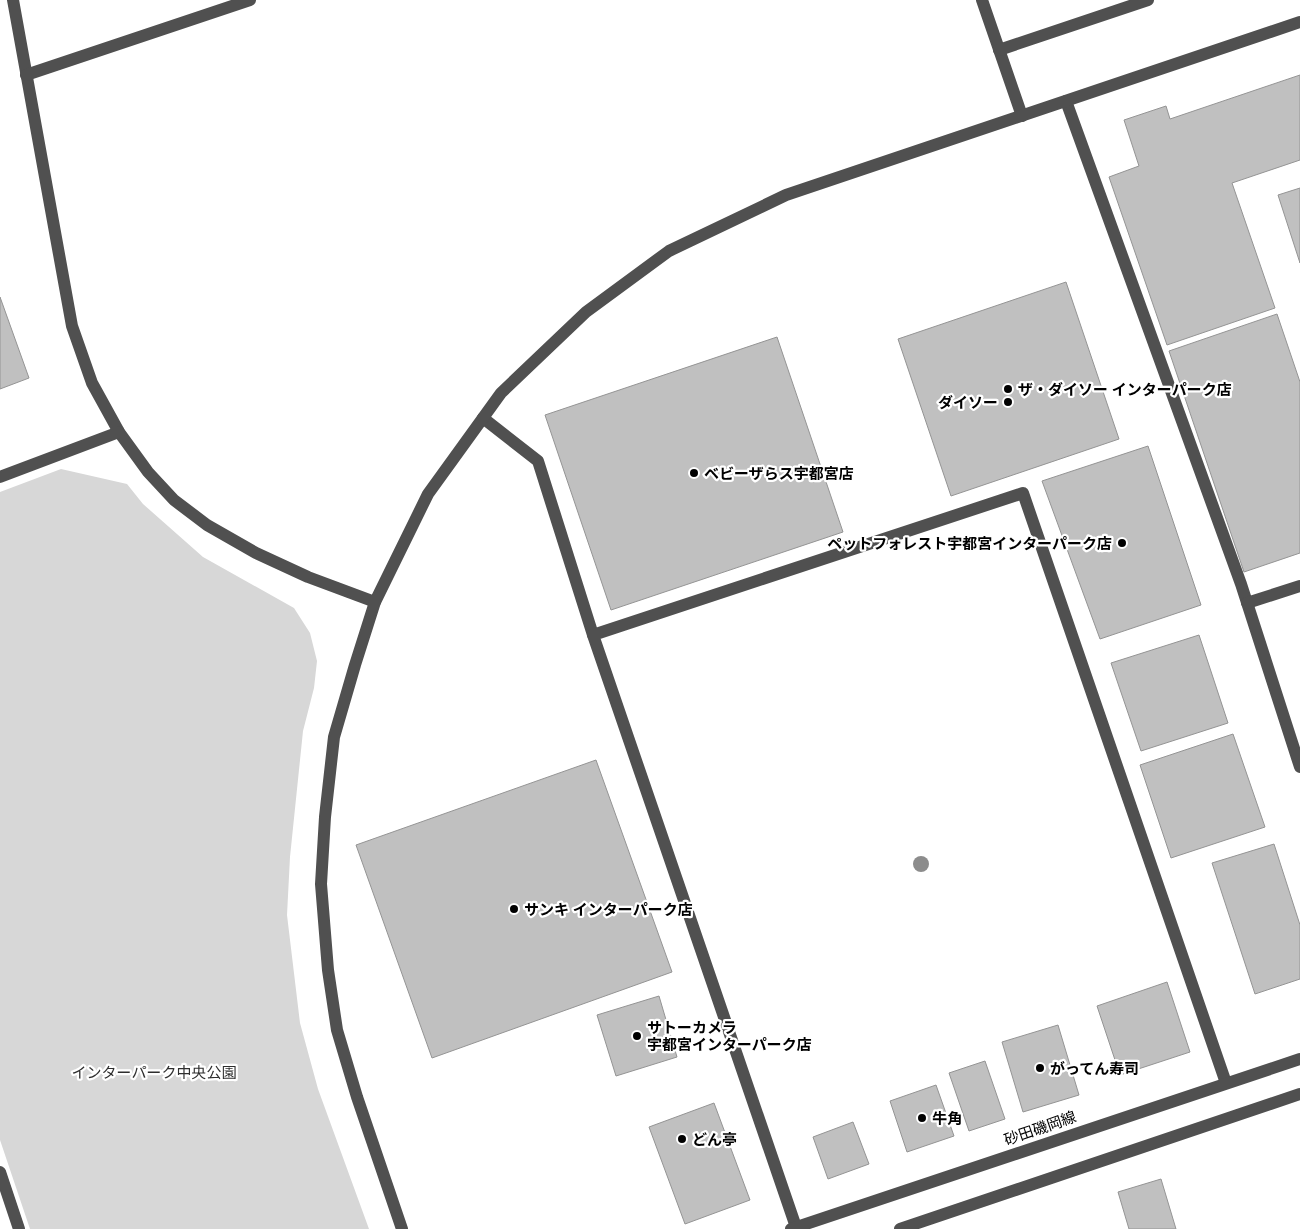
<svg xmlns="http://www.w3.org/2000/svg" width="1300" height="1229" viewBox="0 0 1300 1229" font-family="'Space Grotesk','Noto Sans JP',sans-serif">
<style>
.green{fill:#d7d7d7}
.building{fill:#c0c0c0;stroke:#949494}
.lines{fill:none;stroke-linecap:round;stroke-linejoin:round}
.minor{stroke:#505050;stroke-width:12}
.tree{fill:#8c8c8c}
.poi-dot{fill:#000;stroke:#fff;stroke-width:2}
.labels{text-anchor:middle;dominant-baseline:central;stroke-width:4.5;stroke-linejoin:round;paint-order:stroke}
.poi-label{font-size:15px;font-weight:bold;fill:#000;stroke:#fff;text-anchor:start}
.park-label{font-size:15px;fill:#2e2e2e;stroke:#fff}
.street-label{font-size:15px;fill:#000;stroke:#fff}
</style>
<rect width="100%" height="100%" fill="#fff"/>
<path class="green" d="M 61,469 L 127,484 L 143,504 L 203,557 L 294,608 L 310,633 L 317,661 L 314,688 L 303,731 L 290,857 L 287,915 L 300,1023 L 318,1089 L 369,1229 L 30,1229 L 0,1140 L 0,492 Z"/>
<g class="building">
<path d="M 1300,75 L 1300,160 L 1232,183 L 1275,308 L 1167,345 L 1109,177 L 1139,166 L 1124,120 L 1166,106 L 1170,119 Z"/>
<path d="M 1300,188 L 1300,263 L 1278,195 Z"/>
<path d="M 1066,282 L 1119,439 L 951,496 L 898,339 Z"/>
<path d="M 0,297 L 29,378 L 0,389 Z"/>
<path d="M 1277,314 L 1300,382 L 1300,553 L 1244,572 L 1169,351 Z"/>
<path d="M 777,337 L 843,532 L 611,610 L 545,415 Z"/>
<path d="M 1148,446 L 1201,605 L 1100,639 L 1042,481 Z"/>
<path d="M 1199,635 L 1228,723 L 1141,751 L 1111,663 Z"/>
<path d="M 1233,734 L 1265,827 L 1171,858 L 1140,765 Z"/>
<path d="M 596,760 L 672,972 L 432,1058 L 356,845 Z"/>
<path d="M 1274,844 L 1300,925 L 1300,979 L 1255,994 L 1212,863 Z"/>
<path d="M 1167,982 L 1190,1052 L 1120,1075 L 1097,1006 Z"/>
<path d="M 659,996 L 677,1057 L 616,1076 L 597,1015 Z"/>
<path d="M 1058,1025 L 1079,1095 L 1023,1112 L 1002,1042 Z"/>
<path d="M 985,1061 L 1005,1119 L 969,1131 L 949,1073 Z"/>
<path d="M 936,1085 L 954,1136 L 907,1152 L 890,1101 Z"/>
<path d="M 714,1103 L 750,1200 L 685,1224 L 649,1127 Z"/>
<path d="M 853,1122 L 869,1164 L 828,1179 L 813,1137 Z"/>
<path d="M 1161,1179 L 1176,1229 L 1129,1229 L 1118,1192 Z"/>
</g>
<g class="lines">
<g class="minor">
<path d="M 13,0 L 72,326 L 92,383 L 119,432 L 148,472 L 174,500 L 207,525 L 256,553 L 308,577 L 375,602"/>
<path d="M 982,0 L 1022,116"/>
<path d="M 999,50 L 1148,0"/>
<path d="M 26,75 L 250,0"/>
<path d="M 1066,101 L 1241,584 L 1300,767"/>
<path d="M 483,418 L 538,461 L 593,635"/>
<path d="M 0,477 L 119,432"/>
<path d="M 1247,603 L 1300,586"/>
<path d="M 0,1172 L 19,1229"/>
<path d="M 796,1227 L 593,635 L 1023,493 L 1226,1083"/>
<path d="M 402,1229 L 357,1097 L 337,1030 L 328,970 L 321,884 L 325,817 L 334,737 L 355,665 L 375,602 L 428,494 L 501,393 L 586,312 L 669,251 L 786,195 L 1300,22"/>
<path d="M 791,1229 L 1300,1059"/>
<path d="M 900,1229 L 1300,1094"/>
</g>
</g>
<circle class="tree" cx="921" cy="864" r="8"/>
<g class="poi-dot">
<circle cx="1008" cy="389" r="5"/>
<circle cx="1008" cy="402" r="5"/>
<circle cx="694" cy="473" r="5"/>
<circle cx="1122" cy="543" r="5"/>
<circle cx="514" cy="909" r="5"/>
<circle cx="637" cy="1036" r="5"/>
<circle cx="1040" cy="1068" r="5"/>
<circle cx="922" cy="1118" r="5"/>
<circle cx="682" cy="1139" r="5"/>
</g>
<g class="labels">
<g class="poi-label">
<text x="1018" y="389">ザ・ダイソー インターパーク店</text>
<text x="998" y="402" text-anchor="end">ダイソー</text>
<text x="704" y="473">ベビーザらス宇都宮店</text>
<text x="1112" y="543" text-anchor="end">ペットフォレスト宇都宮インターパーク店</text>
<text x="524" y="909">サンキ インターパーク店</text>
<text x="647" y="1027">サトーカメラ<tspan x="647" dy="17">宇都宮インターパーク店</tspan></text>
<text x="1050" y="1068">がってん寿司</text>
<text x="932" y="1118">牛角</text>
<text x="692" y="1139">どん亭</text>
</g>
<g class="park-label">
<text x="154" y="1072">インターパーク中央公園</text>
</g>
<g class="street-label">
<text transform="translate(1040 1128) rotate(-19)">砂田磯岡線</text>
</g>
</g>
</svg>
